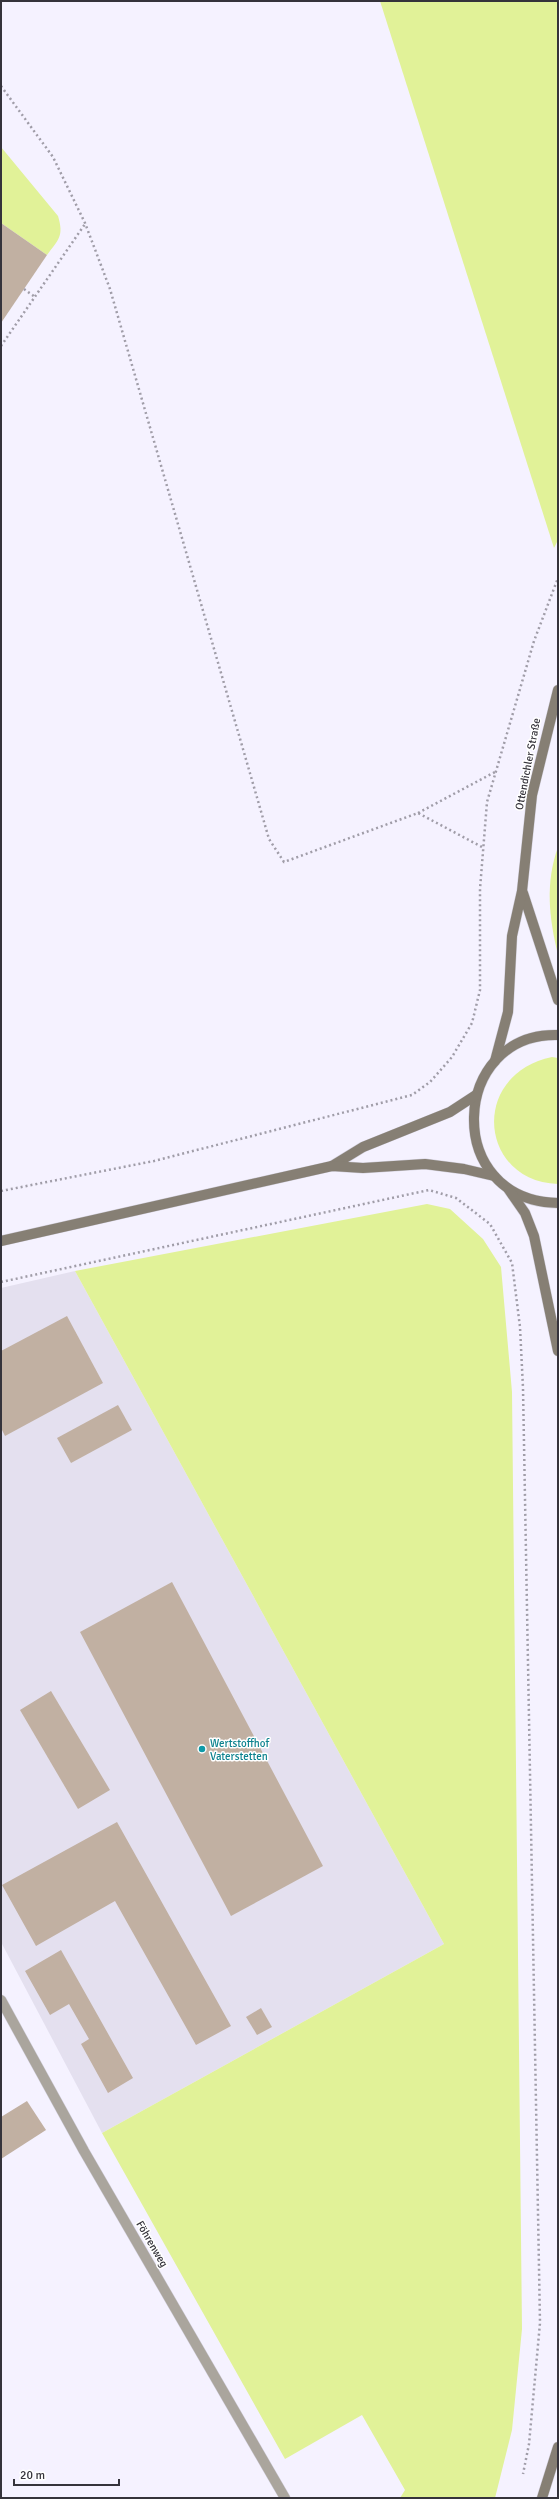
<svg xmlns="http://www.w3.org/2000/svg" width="559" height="2499" viewBox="0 0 559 2499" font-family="Signika,sans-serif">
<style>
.built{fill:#e4e0ef}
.green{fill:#e1f298}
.building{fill:#c1b0a2}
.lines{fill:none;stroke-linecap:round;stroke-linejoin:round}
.street-casing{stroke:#d2d0dc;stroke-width:11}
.secondary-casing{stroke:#d2d0dc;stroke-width:11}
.path{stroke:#a09da8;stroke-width:2.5;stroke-dasharray:2 3;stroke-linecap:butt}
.street{stroke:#aaa59d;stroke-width:10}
.secondary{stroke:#867f74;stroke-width:10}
.culture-dot{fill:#0f9aa8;stroke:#fff;stroke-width:1.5}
.labels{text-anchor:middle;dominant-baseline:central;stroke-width:3;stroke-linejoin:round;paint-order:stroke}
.street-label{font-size:11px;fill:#35333b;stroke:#fff}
.culture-label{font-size:11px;fill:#0d838f;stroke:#fff;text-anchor:start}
</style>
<rect width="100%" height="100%" fill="#f5f2ff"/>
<path class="built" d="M 75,1271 L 444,1944 L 102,2133 L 1,1942 L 1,1288 Z"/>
<g class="green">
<path d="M 380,1 L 558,1 L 558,540 L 554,548 Z"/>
<path d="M 1,147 L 58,216 C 64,236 59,239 47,255 L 1,223 Z"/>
<path d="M 558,847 L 558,955 C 549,918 545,883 558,847 Z"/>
<path d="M 552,1057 L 558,1058 L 558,1184 C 480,1182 468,1075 552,1057 Z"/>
<path d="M 427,1204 L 450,1209 L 483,1239 L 501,1267 L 512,1392 L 522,2329 L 512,2430 L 495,2498 L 400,2498 L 405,2490 L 362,2415 L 285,2459 L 102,2133 L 444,1944 L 75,1271 Z"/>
</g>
<g class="building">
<path d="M 1,223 L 47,255 L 1,323 Z"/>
<path d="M 67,1316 L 103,1383 L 5,1436 L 1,1428 L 1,1351 Z"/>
<path d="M 118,1405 L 132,1430 L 71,1463 L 57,1438 Z"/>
<path d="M 172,1582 L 323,1866 L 231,1916 L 80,1632 Z"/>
<path d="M 51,1691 L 110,1790 L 78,1809 L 20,1710 Z"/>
<path d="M 117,1822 L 231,2026 L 196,2045 L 115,1901 L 36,1946 L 2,1885 Z"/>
<path d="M 61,1950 L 133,2078 L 108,2093 L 81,2044 L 89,2039 L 69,2004 L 50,2015 L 25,1971 Z"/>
<path d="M 261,2008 L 272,2027 L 257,2035 L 246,2017 Z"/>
<path d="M 27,2101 L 46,2130 L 1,2159 L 1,2117 Z"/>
</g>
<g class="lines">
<g class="street-casing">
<path id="street" d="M 1,2000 L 84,2151 L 285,2498"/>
</g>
<g class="secondary-casing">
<g id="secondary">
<path d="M 523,893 L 558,1000"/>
<path d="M 558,1035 C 450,1032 442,1201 558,1203"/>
<path d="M 495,1061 L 508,1012 L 512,936 L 522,891 L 532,795 L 558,690"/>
<path d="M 332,1166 L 363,1147 L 450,1112 L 476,1095"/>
<path d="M 509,1190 L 525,1213 L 534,1236 L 558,1351"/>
<path d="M 1,1241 L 332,1166 L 363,1168 L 425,1164 L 464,1169 L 494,1176"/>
<path d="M 542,2498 L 558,2447"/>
</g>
</g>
<g class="path">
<path d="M 1,86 L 53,157 L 85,223 L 110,289 L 269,839 L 284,862 L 418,813 L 482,847"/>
<path d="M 24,289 L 35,297"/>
<path d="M 1,346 L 85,224"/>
<path d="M 418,813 L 495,772"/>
<path d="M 1,1191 L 154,1161 L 412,1095 L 430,1082 L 452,1057 L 472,1023 L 480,990 L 480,889 L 487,802 L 534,641 L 558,578"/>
<path d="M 1,1282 L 429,1190 L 456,1198 L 490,1224 L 512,1263 L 520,1327 L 523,1388 L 540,2323 L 529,2444 L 523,2474"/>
</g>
<use href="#street" class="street"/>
<use href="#secondary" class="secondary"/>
</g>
<circle class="culture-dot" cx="202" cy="1749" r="4"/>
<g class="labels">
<g class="street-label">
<text transform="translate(528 764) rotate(-79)">Ottendichler Straße</text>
<text transform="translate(152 2244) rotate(60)">Föhrenweg</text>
</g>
<g class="culture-label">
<text x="210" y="1743">Wertstoffhof<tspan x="210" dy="13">Vaterstetten</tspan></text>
</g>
</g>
<rect width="559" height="2499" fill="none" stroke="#35333b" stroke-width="4"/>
<path d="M14 2479v6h105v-6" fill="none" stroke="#35333b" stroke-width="2"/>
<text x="20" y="2479" font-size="12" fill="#35333b" stroke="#ffffff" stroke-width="3" paint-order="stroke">20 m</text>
</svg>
